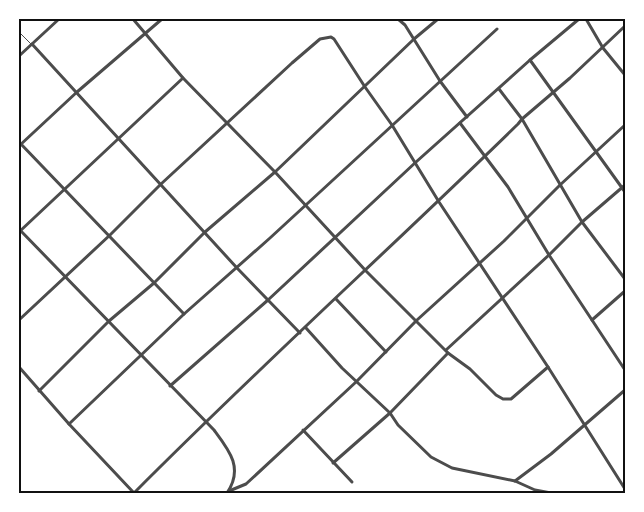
<svg xmlns="http://www.w3.org/2000/svg" width="644" height="512" viewBox="0 0 644 512" font-family="'Libre Baskerville',serif">
<style>
.lines{fill:none;stroke-linecap:round;stroke-linejoin:round}
.service{stroke:#4c4c4c;stroke-width:1}
.minor{stroke:#4c4c4c;stroke-width:3}
.neatline{fill:none;stroke:#111;stroke-width:2}
</style>
<rect width="100%" height="100%" fill="#fff"/>
<g class="lines">
<path class="service" d="M 19,32 L 31,44"/>
<g class="minor">
<path d="M 133,19 L 183,78 L 275,172 L 366,271 L 448,353 L 470,369 L 496,395 L 503,399 L 511,399 L 548,367"/>
<path d="M 398,19 L 405,25 L 440,81 L 467,117"/>
<path d="M 586,19 L 603,48 L 625,75"/>
<path d="M 32,44 L 237,268 L 300,333"/>
<path d="M 19,56 L 59,19"/>
<path d="M 530,60 L 579,19"/>
<path d="M 499,89 L 522,119 L 582,222 L 625,279"/>
<path d="M 460,123 L 508,187 L 549,255 L 625,370"/>
<path d="M 19,142 L 184,314"/>
<path d="M 19,146 L 77,92 L 162,19"/>
<path d="M 19,229 L 214,430 C 229,450 244,468 227,493"/>
<path d="M 19,232 L 183,78"/>
<path d="M 336,299 L 386,352"/>
<path d="M 19,320 L 110,235 L 161,184 L 292,63 L 320,39 L 331,37 L 334,39 L 365,87 L 392,125 L 439,202 L 548,367 L 625,489"/>
<path d="M 592,320 L 625,291"/>
<path d="M 306,328 L 342,368 L 390,413 L 398,425 L 431,457 L 452,468 L 515,481 L 535,490 L 551,493"/>
<path d="M 446,350 L 549,255 L 582,222 L 625,185"/>
<path d="M 19,367 L 69,424 L 134,493"/>
<path d="M 170,386 L 268,300 L 416,162 L 530,60 L 625,192"/>
<path d="M 39,391 L 109,321 L 154,283 L 205,232 L 275,172 L 414,39 L 438,19"/>
<path d="M 69,424 L 184,314 L 270,238 L 497,29"/>
<path d="M 303,430 L 352,482"/>
<path d="M 333,463 L 390,413 L 448,353"/>
<path d="M 515,481 L 551,454 L 625,390"/>
<path d="M 229,491 L 246,484 L 356,382 L 417,320 L 504,241 L 560,185 L 625,125"/>
<path d="M 134,493 C 259,367 391,248 518,124 L 522,119 L 570,78 L 625,26"/>
</g>
</g>
<rect width="644" height="512" fill="none" stroke="#ffffff" stroke-width="40"/>
<rect x="20" y="20" width="604" height="472" class="neatline"/>
</svg>
